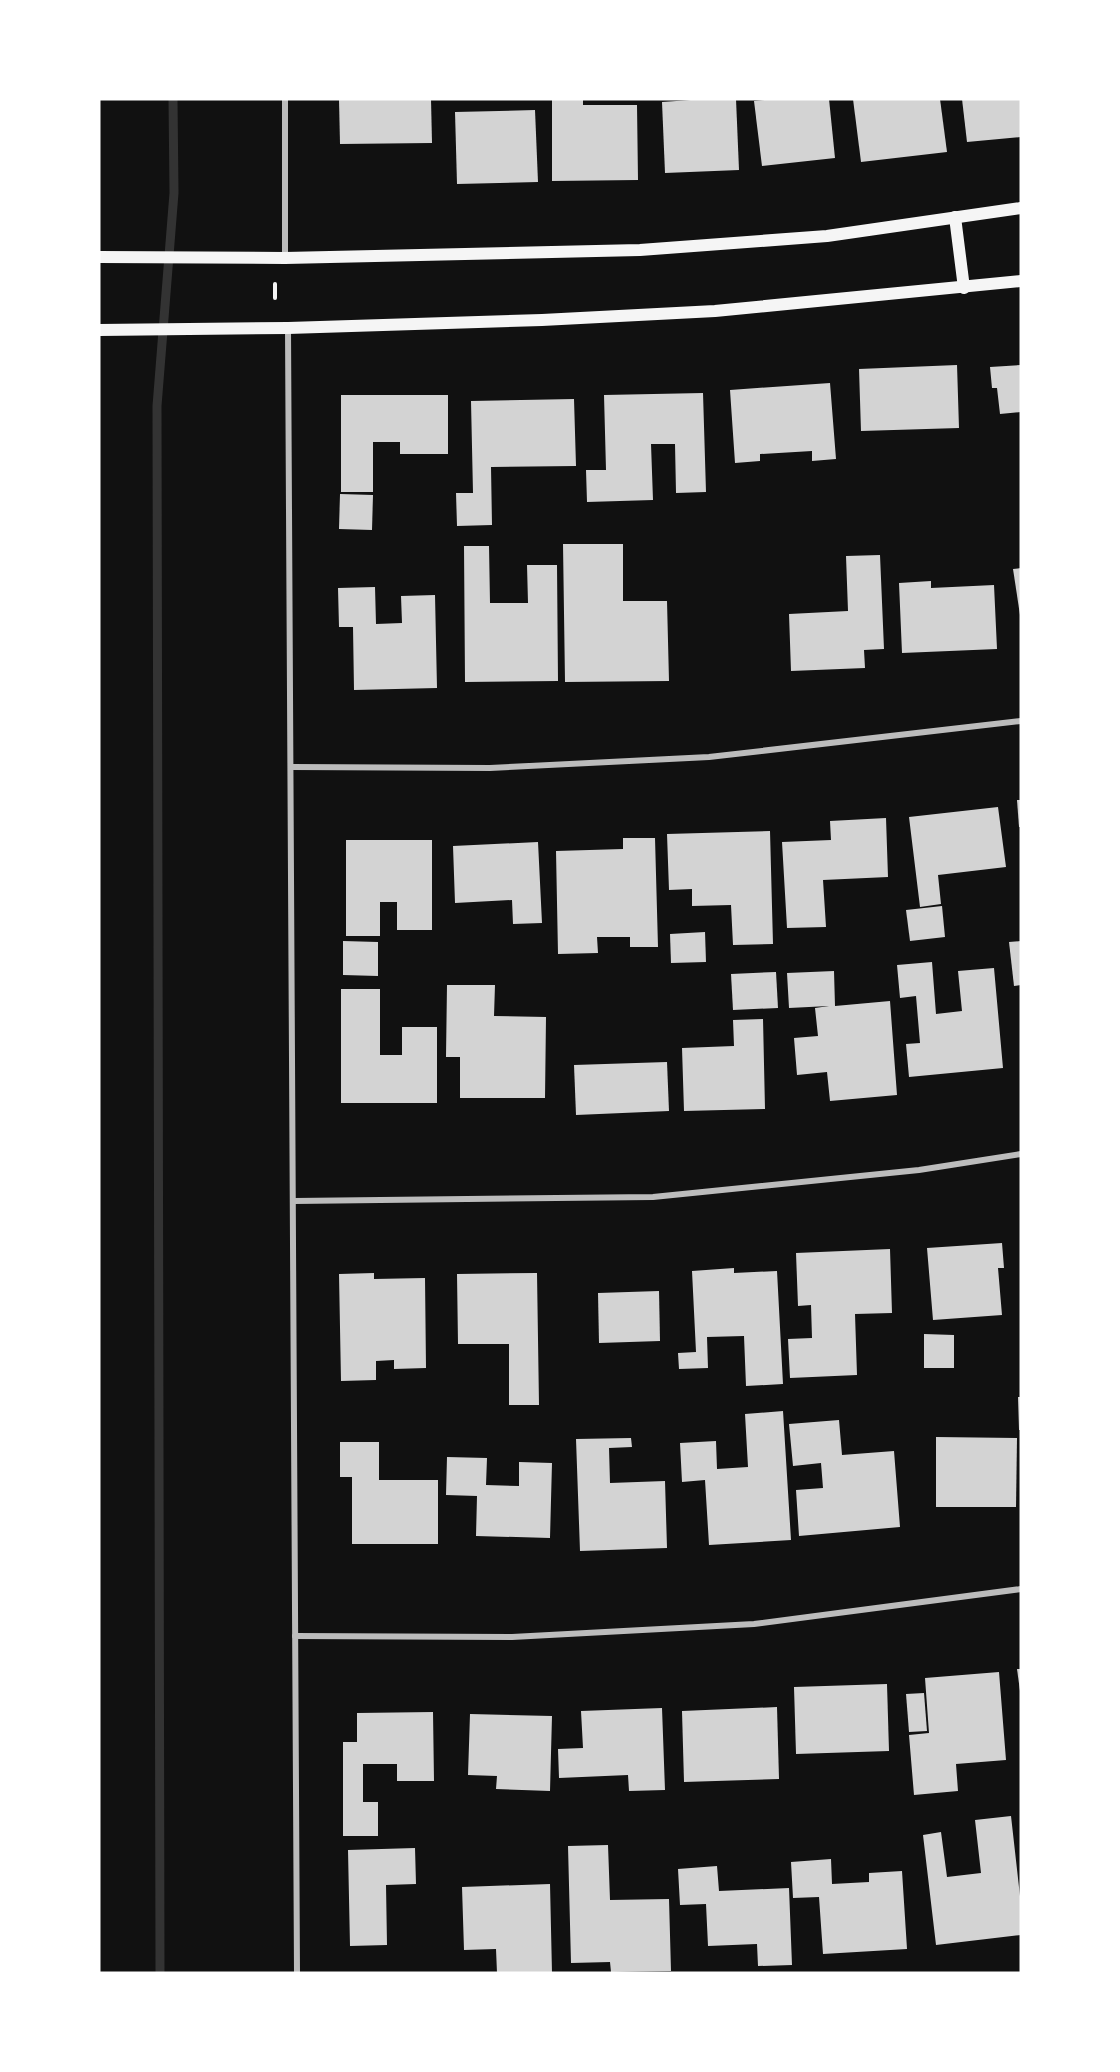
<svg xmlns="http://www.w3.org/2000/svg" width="1120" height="2072" viewBox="0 0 1120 2072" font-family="Roboto,sans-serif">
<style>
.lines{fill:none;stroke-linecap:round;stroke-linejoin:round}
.stream{stroke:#333;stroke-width:9}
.building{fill:#d3d3d3}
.path{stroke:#f5f5f5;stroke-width:4}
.minor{stroke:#bcbcbc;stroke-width:6}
.secondary{stroke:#f5f5f5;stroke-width:12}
</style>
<rect width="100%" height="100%" fill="#111"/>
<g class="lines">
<path class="stream" d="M 160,1973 L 157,406 L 174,193 L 173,99"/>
</g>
<g class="building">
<path d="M 339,99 L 431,99 L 432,143 L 340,144 Z"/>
<path d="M 552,99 L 583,99 L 583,105 L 637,105 L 638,180 L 552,181 Z"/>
<path d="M 705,99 L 736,99 L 739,170 L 665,173 L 662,102 Z"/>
<path d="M 774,99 L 829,99 L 835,158 L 762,166 L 754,101 Z"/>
<path d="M 853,99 L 940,99 L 947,152 L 861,162 Z"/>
<path d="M 962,99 L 1021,99 L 1021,137 L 967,142 Z"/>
<path d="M 535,110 L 538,182 L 457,184 L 455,112 Z"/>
<path d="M 957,365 L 959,428 L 861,431 L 859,369 Z"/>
<path d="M 1021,365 L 1021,412 L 1000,414 L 997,388 L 992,388 L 990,367 Z"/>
<path d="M 830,383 L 836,459 L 812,461 L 812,451 L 760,454 L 760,461 L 735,463 L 730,390 Z"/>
<path d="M 703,393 L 706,492 L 676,493 L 675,444 L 651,444 L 653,500 L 587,502 L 586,470 L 606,470 L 604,395 Z"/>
<path d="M 341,395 L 448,395 L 448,454 L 400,454 L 400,442 L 373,442 L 373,492 L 341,492 Z"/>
<path d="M 574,399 L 576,466 L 491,467 L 492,525 L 457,526 L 456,493 L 473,493 L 471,401 Z"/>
<path d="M 340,494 L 373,495 L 372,530 L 339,529 Z"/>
<path d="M 563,544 L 623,544 L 623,601 L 667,601 L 669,681 L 565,682 Z"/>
<path d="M 464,546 L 489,546 L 490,603 L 528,603 L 527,565 L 557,565 L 558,681 L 465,682 Z"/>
<path d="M 880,555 L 884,649 L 864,650 L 865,668 L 791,671 L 789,614 L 848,611 L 846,556 Z"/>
<path d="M 1021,568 L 1021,615 L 1020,615 L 1013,569 Z"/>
<path d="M 931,581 L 931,588 L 994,585 L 997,649 L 902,653 L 899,583 Z"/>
<path d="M 375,587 L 376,624 L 402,623 L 401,596 L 435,595 L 437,688 L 354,690 L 353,627 L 339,627 L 338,588 Z"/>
<path d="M 1017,800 L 1021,800 L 1021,827 L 1019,827 Z"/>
<path d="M 998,807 L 1006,867 L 938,875 L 941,904 L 920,907 L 909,817 Z"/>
<path d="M 886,818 L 888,877 L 823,880 L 826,927 L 787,928 L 782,842 L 831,840 L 830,821 Z"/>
<path d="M 770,831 L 773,944 L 733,945 L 731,905 L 692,906 L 692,889 L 669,890 L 667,834 Z"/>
<path d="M 623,838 L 655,838 L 658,947 L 630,947 L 630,937 L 597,937 L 598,953 L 558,954 L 556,851 L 623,849 Z"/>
<path d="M 346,840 L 432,840 L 432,930 L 397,930 L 397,902 L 380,902 L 380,936 L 346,936 Z"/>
<path d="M 538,842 L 542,923 L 513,924 L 512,900 L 455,903 L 453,846 Z"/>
<path d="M 942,906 L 945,937 L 910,941 L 906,910 Z"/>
<path d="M 705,932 L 706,962 L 671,963 L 670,934 Z"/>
<path d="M 343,941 L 378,942 L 378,976 L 343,975 Z"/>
<path d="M 1021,941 L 1021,985 L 1014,986 L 1009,942 Z"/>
<path d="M 932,962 L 936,1014 L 962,1011 L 958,971 L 994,968 L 1003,1068 L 909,1077 L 906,1044 L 920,1043 L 916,996 L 900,998 L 897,965 Z"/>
<path d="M 834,971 L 835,1006 L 890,1001 L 897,1095 L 830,1101 L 827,1072 L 797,1075 L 794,1038 L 818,1036 L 815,1008 L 829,1006 L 789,1008 L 787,973 Z"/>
<path d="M 776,972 L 778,1008 L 733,1010 L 731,974 Z"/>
<path d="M 447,985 L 495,985 L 494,1016 L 546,1017 L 545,1098 L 460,1098 L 460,1057 L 446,1057 Z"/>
<path d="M 341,989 L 380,989 L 380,1055 L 402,1055 L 402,1027 L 437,1027 L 437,1103 L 341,1103 Z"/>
<path d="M 763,1019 L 765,1109 L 684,1111 L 682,1048 L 734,1046 L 733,1020 Z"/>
<path d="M 667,1062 L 669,1111 L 576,1115 L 574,1065 Z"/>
<path d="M 1002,1243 L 1004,1268 L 998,1268 L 1002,1315 L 933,1320 L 927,1248 Z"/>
<path d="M 890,1249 L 892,1313 L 855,1314 L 857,1375 L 790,1378 L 788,1339 L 812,1338 L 811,1305 L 798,1306 L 796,1253 Z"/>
<path d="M 734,1268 L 734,1273 L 777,1271 L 783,1384 L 746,1386 L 744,1336 L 707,1337 L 708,1368 L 679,1369 L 678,1353 L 696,1352 L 692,1271 Z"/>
<path d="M 374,1273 L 374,1279 L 425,1278 L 426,1368 L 394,1369 L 394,1360 L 376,1361 L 376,1380 L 341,1381 L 339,1274 Z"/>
<path d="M 537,1273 L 539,1405 L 509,1405 L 509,1344 L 458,1344 L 457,1274 Z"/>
<path d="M 659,1291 L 660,1341 L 599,1343 L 598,1293 Z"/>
<path d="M 924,1334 L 954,1335 L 954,1368 L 924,1368 Z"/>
<path d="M 1018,1397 L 1021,1397 L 1021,1430 L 1019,1430 Z"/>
<path d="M 783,1411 L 791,1540 L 709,1545 L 705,1480 L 682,1482 L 680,1443 L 716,1441 L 717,1469 L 748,1467 L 745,1414 Z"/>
<path d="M 839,1420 L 842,1455 L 894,1451 L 900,1527 L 799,1536 L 796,1490 L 823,1488 L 821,1463 L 793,1466 L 789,1424 Z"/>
<path d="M 936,1437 L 1017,1438 L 1016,1507 L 936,1507 Z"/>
<path d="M 631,1438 L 632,1447 L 609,1448 L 610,1483 L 665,1481 L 667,1548 L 580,1551 L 576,1439 Z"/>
<path d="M 340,1442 L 379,1442 L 379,1480 L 438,1480 L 438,1544 L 352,1544 L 352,1477 L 340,1477 Z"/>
<path d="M 447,1457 L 487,1458 L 486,1485 L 519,1486 L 519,1462 L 552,1463 L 550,1538 L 476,1536 L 477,1496 L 446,1495 Z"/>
<path d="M 1017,1669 L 1021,1669 L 1021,1691 L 1020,1691 Z"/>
<path d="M 999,1672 L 1006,1760 L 956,1764 L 958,1791 L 914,1795 L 909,1735 L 929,1733 L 925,1678 Z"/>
<path d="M 887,1684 L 889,1751 L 796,1754 L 794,1687 Z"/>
<path d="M 924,1693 L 927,1731 L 909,1732 L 906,1694 Z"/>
<path d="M 777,1707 L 779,1779 L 684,1782 L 682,1711 Z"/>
<path d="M 662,1708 L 665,1790 L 629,1791 L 628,1775 L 559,1778 L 558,1749 L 583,1748 L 581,1711 Z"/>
<path d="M 433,1712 L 434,1781 L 397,1781 L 397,1764 L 363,1764 L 363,1802 L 378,1802 L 378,1836 L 343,1836 L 343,1742 L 357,1742 L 357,1713 Z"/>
<path d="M 470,1714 L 552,1716 L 550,1791 L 496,1789 L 497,1776 L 468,1775 Z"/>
<path d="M 1011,1816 L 1021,1905 L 1021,1935 L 936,1945 L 923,1835 L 941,1832 L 947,1877 L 981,1873 L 975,1820 Z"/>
<path d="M 608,1845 L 610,1900 L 669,1899 L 671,1971 L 611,1972 L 610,1962 L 571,1963 L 568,1846 Z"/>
<path d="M 415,1848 L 416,1884 L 386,1885 L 387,1945 L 350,1946 L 348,1850 Z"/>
<path d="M 831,1859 L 832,1884 L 869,1882 L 869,1873 L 902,1871 L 907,1949 L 823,1954 L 819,1897 L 793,1898 L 791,1862 Z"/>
<path d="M 717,1866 L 719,1891 L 789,1888 L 792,1965 L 758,1966 L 757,1944 L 708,1946 L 706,1904 L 680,1905 L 678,1869 Z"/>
<path d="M 550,1884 L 552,1973 L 497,1973 L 496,1949 L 464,1950 L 462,1887 Z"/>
</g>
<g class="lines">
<path class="path" d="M 275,284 L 275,298"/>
<g class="minor">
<path d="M 285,257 L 285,99"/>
<path d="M 288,328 L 297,1973"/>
<path d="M 292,767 L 490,768 L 709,757 L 1021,721"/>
<path d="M 294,1201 L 653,1197 L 919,1170 L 1021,1154"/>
<path d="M 295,1636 L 512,1637 L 754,1624 L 1021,1589"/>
</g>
<g class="secondary">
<path d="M 955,217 L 964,288"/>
<path d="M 99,257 L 285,258 L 640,250 L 827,236 L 1021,208"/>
<path d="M 99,330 L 288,328 L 542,320 L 715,311 L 1021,281"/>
</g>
</g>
<rect width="1120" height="2072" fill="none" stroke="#ffffff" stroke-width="201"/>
</svg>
